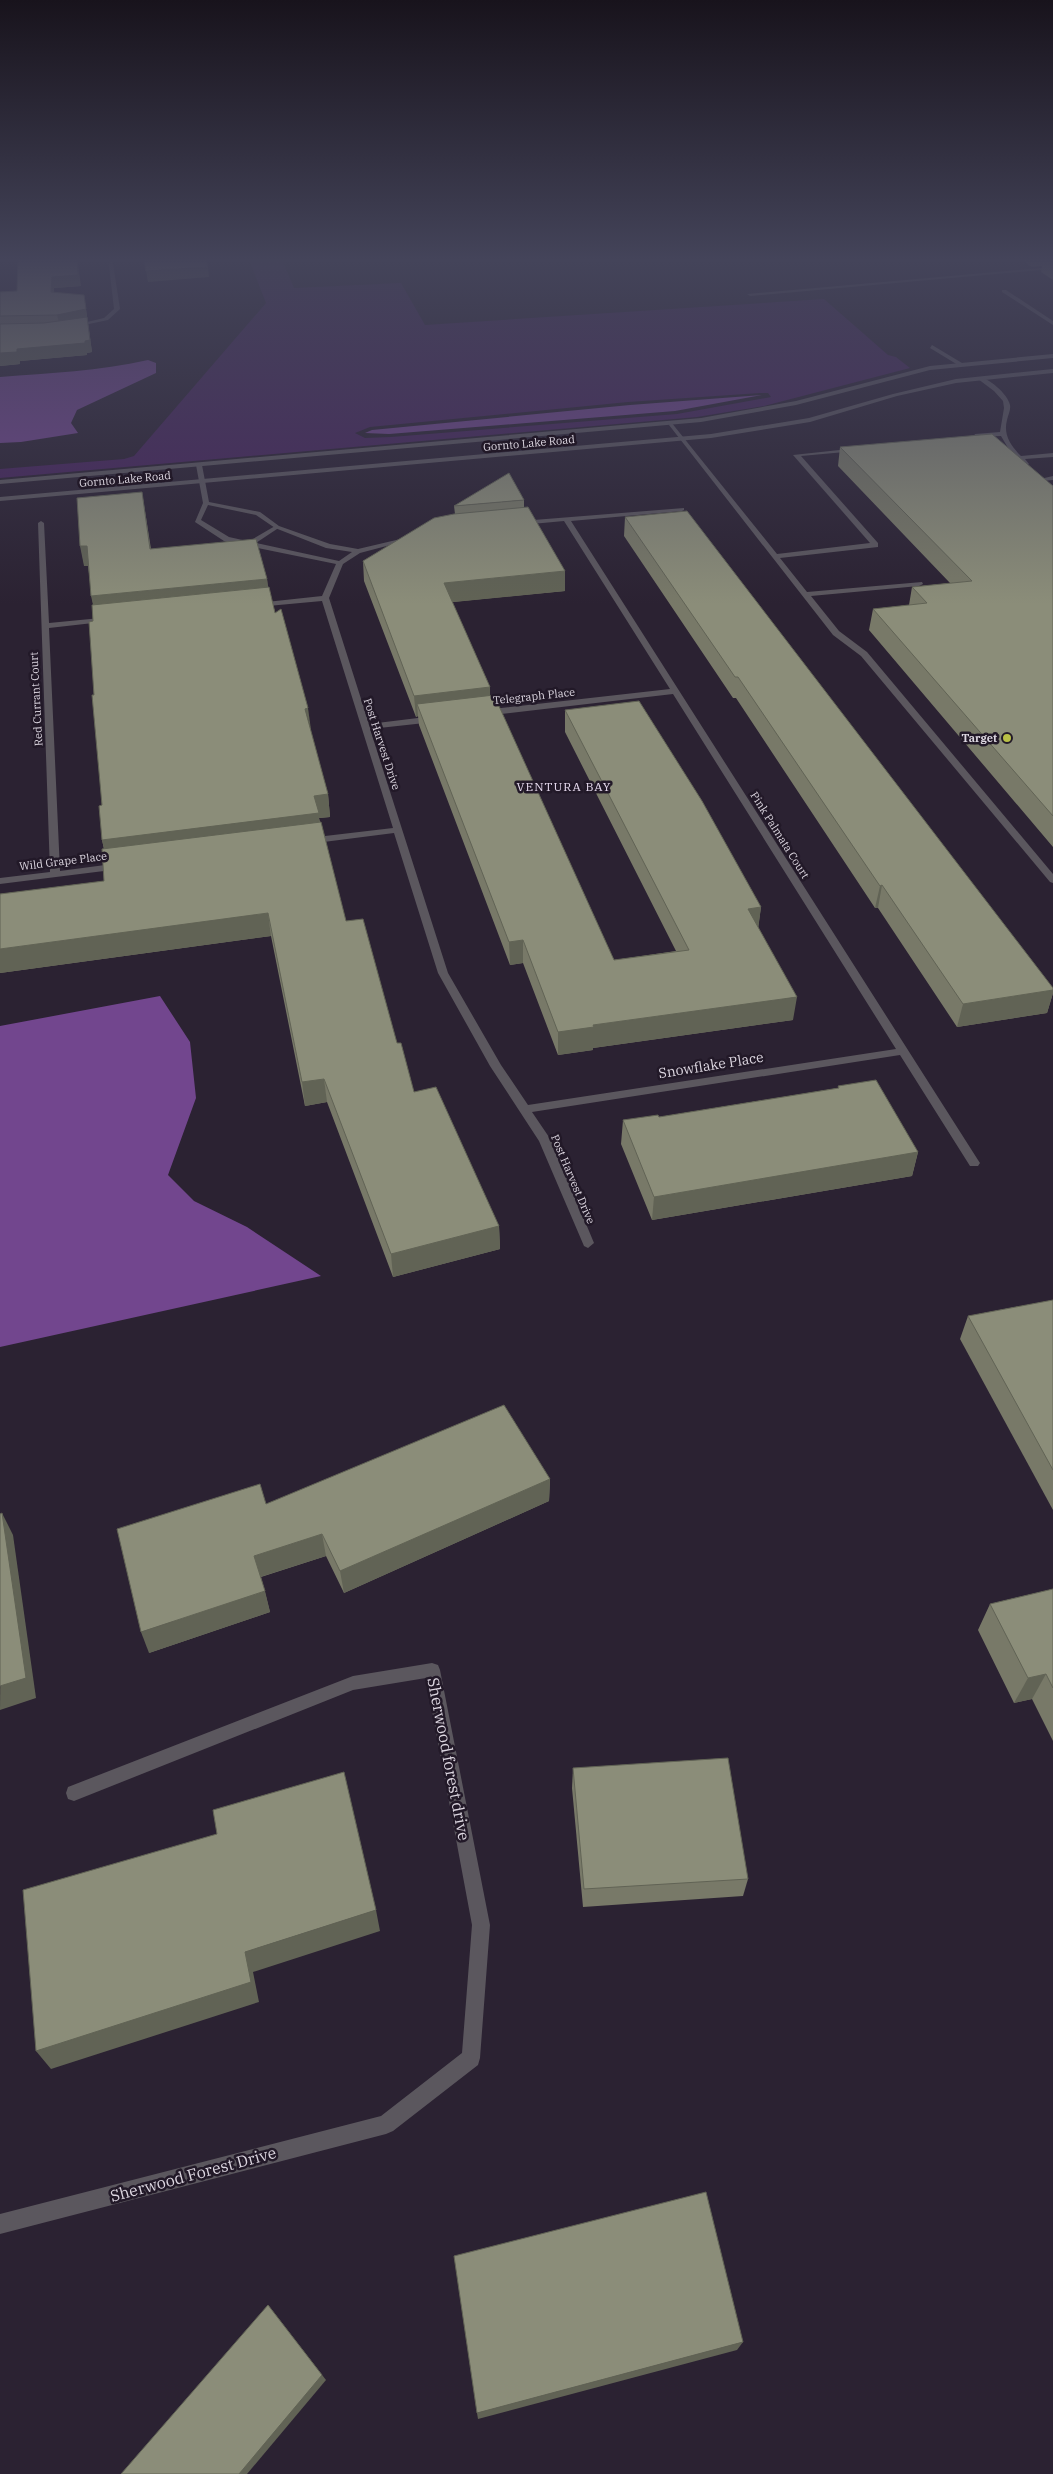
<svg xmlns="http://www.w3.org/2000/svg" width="1053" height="2474" viewBox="0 0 1053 2474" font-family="'IBM Plex Serif',serif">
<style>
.green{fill:#47255c;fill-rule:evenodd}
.water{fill:#72468e}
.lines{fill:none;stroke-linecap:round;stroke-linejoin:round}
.service{fill:#5b575e;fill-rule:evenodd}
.minor{fill:#5b575e;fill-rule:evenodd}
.tertiary{fill:#5b575e;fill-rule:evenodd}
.wall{fill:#787968}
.shaded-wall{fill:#616355}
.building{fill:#8b8d79;stroke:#616355}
.poi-dot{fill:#b9c046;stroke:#221928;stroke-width:2}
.labels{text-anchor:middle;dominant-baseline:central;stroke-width:5;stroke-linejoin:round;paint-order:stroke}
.far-street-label{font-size:11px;fill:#dcd6e0;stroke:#221928}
.far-poi-label{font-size:11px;font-weight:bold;fill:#dcd6e0;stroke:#221928;text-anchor:end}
.far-neighbourhood-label{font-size:12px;letter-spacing:1px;fill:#e7dbef;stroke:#221928}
.street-label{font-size:14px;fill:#dcd6e0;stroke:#221928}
.near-street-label{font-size:16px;fill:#dcd6e0;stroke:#221928}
</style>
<rect width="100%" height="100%" fill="#2b2232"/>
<path class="green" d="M 248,257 L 281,257 L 294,288 L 401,283 L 425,325 L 824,299 L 888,355 L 896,357 L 910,368 L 764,406 L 697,417 L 0,478 L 0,469 L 124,459 L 134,456 L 266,303 ZM 760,393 L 768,393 L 771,397 L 677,414 L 391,437 L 365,438 L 355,433 L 370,427 L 628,402 Z"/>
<g class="water">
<path d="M 148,360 L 156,363 L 156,373 L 77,410 L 71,423 L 78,433 L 21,442 L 0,443 L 0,377 C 50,373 99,371 148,360 Z"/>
<path d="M 762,395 L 675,411 L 389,434 L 365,433 L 372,430 L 630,405 Z"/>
<path d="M 160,996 L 190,1042 L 196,1098 L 168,1175 L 194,1201 L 247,1227 L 321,1276 L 0,1347 L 0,1026 Z"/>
</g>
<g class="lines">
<g class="service">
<path d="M 1002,290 L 1006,290 L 1053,321 L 1053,325 L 1002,292 Z"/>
<path d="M 932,345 L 962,363 L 963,364 L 958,365 L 930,348 Z"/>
<path d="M 978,377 C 988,377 1008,394 1010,405 C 1011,410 1008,415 1007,420 C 1003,435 1011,446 1021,456 L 1053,453 L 1053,457 L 1025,459 L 1029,464 L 1026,466 L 1011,453 L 1001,436 L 973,437 L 975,434 L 1000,432 L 1004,408 L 1003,401 L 994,391 L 978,379 Z"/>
<path d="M 671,422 L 777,554 L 870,543 L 793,455 L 858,448 L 856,451 L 801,456 L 878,543 L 878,547 L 780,558 L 807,592 L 922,582 L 923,584 L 919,586 L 811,596 L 839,631 L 867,652 L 1053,874 L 1053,883 L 1050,882 L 861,656 L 833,635 L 669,425 Z"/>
<path d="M 1053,476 L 1053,480 L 1043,481 L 1040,479 Z"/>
<path d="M 275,526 L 280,527 L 253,545 L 246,543 Z"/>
</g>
<g class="minor">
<path d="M 108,257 L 112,257 L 120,309 L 108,320 L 70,328 L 70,326 L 104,318 L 114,309 Z"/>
<path d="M 1053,267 L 1053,269 L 750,296 L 747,294 Z"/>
<path d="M 199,463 L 202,465 L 209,502 L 260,512 L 279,526 L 330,544 L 358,549 L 409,537 L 413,539 L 360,553 L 343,564 L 329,598 L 369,724 L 434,716 L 438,719 L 434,722 L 370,729 L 448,973 L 501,1065 L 528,1105 L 896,1049 L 673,694 L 484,716 L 480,713 L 484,710 L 670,689 L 564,521 L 521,525 L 518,523 L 521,521 L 684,508 L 684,510 L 682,511 L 571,521 L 978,1160 L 980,1163 L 978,1166 L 970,1166 L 900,1055 L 532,1112 L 551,1140 L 594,1243 L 588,1248 L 584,1246 L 539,1141 L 490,1066 L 438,973 L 394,833 L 308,844 L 303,841 L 308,838 L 393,828 L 322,601 L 257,607 L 253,605 L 257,603 L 322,596 L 336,564 L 224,541 L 195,522 L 203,503 L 196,465 ZM 208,505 L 256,515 L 275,528 L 298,537 L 326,548 L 352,552 L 339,561 L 229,537 L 201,520 Z"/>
<path d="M 41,521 L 44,523 L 49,623 L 111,617 L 115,619 L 111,621 L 49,628 L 60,871 L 120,863 L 125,866 L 120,869 L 0,884 L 0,878 L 50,872 L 38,523 Z"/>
<path d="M 432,1663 L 438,1665 L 440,1670 L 490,1925 L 480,2058 L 478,2065 L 393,2131 L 386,2134 L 0,2234 L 0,2214 L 381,2116 L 462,2053 L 472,1925 L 426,1678 L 353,1690 L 74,1801 L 68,1799 L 66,1793 L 68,1787 L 353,1676 Z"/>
</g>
<g class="tertiary">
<path d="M 1053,354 L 1053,358 L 930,370 L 796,405 L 701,422 L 0,484 L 0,480 L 701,418 L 796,401 L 930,366 Z"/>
<path d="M 1053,369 L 1053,373 L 956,383 L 897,396 L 810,422 L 711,438 L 0,501 L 0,497 L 711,434 L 809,418 L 893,394 L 956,379 Z"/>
</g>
</g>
<g class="wall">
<path d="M 18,257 L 81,286 L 54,288 L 54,293 L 84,295 L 92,352 L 87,353 L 87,355 L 20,361 L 20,364 L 0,366 L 0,292 L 17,291 Z"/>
<path d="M 1017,257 L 1053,257 L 1053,280 L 1041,272 L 1042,266 L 1032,267 Z"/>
<path d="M 840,447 L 1053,486 L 1053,847 L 869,630 L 873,609 L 909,605 L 912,587 L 950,583 L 838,466 Z"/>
<path d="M 142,492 L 151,549 L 267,579 L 268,588 L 310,730 L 328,794 L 330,817 L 319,818 L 320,822 L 346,921 L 397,1043 L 414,1092 L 499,1226 L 500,1249 L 393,1277 L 327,1102 L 305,1106 L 271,936 L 0,973 L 0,894 L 104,881 L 104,849 L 102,840 L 102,805 L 94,695 L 93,604 L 88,566 L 84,566 Z"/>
<path d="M 524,500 L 524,507 L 565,571 L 565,591 L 452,602 L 490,687 L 490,695 L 614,960 L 676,951 L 565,732 L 565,710 L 761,907 L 758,928 L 793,1020 L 593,1048 L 593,1050 L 558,1055 L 523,963 L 510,965 L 419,725 L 418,716 L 416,717 L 364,581 L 363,561 L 455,514 L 454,506 Z"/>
<path d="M 625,517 L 1053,988 L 1053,993 L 1047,1013 L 957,1027 L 878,908 L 875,908 L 736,698 L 733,698 L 624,536 Z"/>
<path d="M 838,1086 L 918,1152 L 912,1176 L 652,1220 L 621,1144 L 623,1120 L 659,1117 L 838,1088 Z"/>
<path d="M 1053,1300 L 1053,1510 L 960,1339 L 968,1316 Z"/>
<path d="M 550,1479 L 549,1501 L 344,1593 L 326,1556 L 261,1577 L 270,1612 L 149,1653 L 266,1504 Z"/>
<path d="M 1053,1589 L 1053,1741 L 1032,1699 L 1014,1703 L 978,1630 L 990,1604 Z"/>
<path d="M 573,1768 L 748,1879 L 743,1896 L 583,1907 L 572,1788 Z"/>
</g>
<g class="shaded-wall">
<path d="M 77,257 L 81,286 L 54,288 L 54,304 L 51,292 L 52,277 Z"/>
<path d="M 208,267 L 209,277 L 148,282 L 146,271 Z"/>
<path d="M 84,295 L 92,352 L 87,353 L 87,355 L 20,361 L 20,364 L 0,366 L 0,353 L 17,349 L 60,326 L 57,315 Z"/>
<path d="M 80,546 L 87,546 L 91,566 L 84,566 Z"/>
<path d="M 565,571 L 565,591 L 444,603 L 444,583 Z"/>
<path d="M 267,579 L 269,599 L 96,617 L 91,596 Z"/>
<path d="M 490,687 L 490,708 L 417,704 L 418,716 L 416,717 L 414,696 Z"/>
<path d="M 308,708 L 311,730 L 305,709 Z"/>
<path d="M 328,794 L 330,817 L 319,818 L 321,835 L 107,862 L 102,840 L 314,796 Z"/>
<path d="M 882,885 L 878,908 L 875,908 L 880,886 Z"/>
<path d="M 761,907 L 758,930 L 748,909 Z"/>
<path d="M 268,913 L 271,936 L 0,973 L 0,949 Z"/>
<path d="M 523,940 L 523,963 L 510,965 L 509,942 Z"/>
<path d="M 1053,990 L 1053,993 L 1047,1013 L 957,1027 L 963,1004 Z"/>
<path d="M 797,997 L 793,1020 L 593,1048 L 593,1050 L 558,1055 L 558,1032 L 593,1025 Z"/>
<path d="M 324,1079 L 327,1102 L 305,1106 L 302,1082 Z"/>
<path d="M 918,1152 L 912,1176 L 652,1220 L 654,1197 Z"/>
<path d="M 499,1226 L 500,1249 L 393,1277 L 391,1254 Z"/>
<path d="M 550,1479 L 549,1501 L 344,1593 L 340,1571 Z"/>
<path d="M 2,1513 L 13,1535 L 36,1698 L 0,1710 Z"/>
<path d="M 322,1534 L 326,1556 L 260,1577 L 254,1556 Z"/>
<path d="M 265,1591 L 270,1612 L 149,1653 L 141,1632 Z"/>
<path d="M 1046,1674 L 1032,1699 L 1014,1703 L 1028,1678 Z"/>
<path d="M 376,1910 L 380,1931 L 253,1972 L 259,2002 L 51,2069 L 36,2051 L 245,1952 Z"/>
<path d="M 268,2305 L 326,2380 L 247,2474 L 239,2474 Z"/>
<path d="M 743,2342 L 737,2350 L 478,2419 L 477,2413 Z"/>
</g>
<g class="building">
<path d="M 18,257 L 77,257 L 78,275 L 52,277 L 51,292 L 84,295 L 86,309 L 57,315 L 0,316 L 0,292 L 17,291 Z"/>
<path d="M 143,257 L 205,257 L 208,267 L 146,271 Z"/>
<path d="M 1044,257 L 1053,257 L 1053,263 Z"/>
<path d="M 87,317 L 90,340 L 85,341 L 85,343 L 17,349 L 17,352 L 0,353 L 0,324 L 44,323 Z"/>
<path d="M 992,434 L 1053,486 L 1053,816 L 873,609 L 927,603 L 912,587 L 972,581 L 840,447 Z"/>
<path d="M 509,473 L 524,500 L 454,506 Z"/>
<path d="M 142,492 L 150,549 L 256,539 L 267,579 L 91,596 L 87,546 L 80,546 L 77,498 Z"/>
<path d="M 528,507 L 565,571 L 444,583 L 490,687 L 414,696 L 363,561 L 434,518 L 454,514 Z"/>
<path d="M 687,511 L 1053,988 L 1053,990 L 963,1004 L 882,885 L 880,886 L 738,677 L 735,677 L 625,517 Z"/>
<path d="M 269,587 L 275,613 L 281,609 L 308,708 L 305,709 L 328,794 L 314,796 L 319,813 L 102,840 L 99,806 L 102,805 L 92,695 L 94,695 L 89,622 L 93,621 L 92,605 Z"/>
<path d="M 494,695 L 614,960 L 689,950 L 565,710 L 639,701 L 702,801 L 761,907 L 748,909 L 797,997 L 593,1025 L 594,1027 L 558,1032 L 523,940 L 509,942 L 417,704 Z"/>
<path d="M 321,822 L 346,921 L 363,919 L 397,1043 L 401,1043 L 414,1092 L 436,1087 L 499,1226 L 391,1254 L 324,1079 L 302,1082 L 268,913 L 0,949 L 0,894 L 104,881 L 102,849 Z"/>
<path d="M 876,1080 L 918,1152 L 654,1197 L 623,1120 L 658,1115 L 659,1117 L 839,1088 L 838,1086 Z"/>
<path d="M 1053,1300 L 1053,1470 L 968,1316 Z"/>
<path d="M 504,1405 L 550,1479 L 340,1571 L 322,1534 L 254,1556 L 265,1591 L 141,1632 L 117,1529 L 260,1484 L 266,1504 Z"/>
<path d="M 2,1513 L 26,1678 L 0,1686 L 0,1514 Z"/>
<path d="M 1053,1589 L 1053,1688 L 1046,1674 L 1028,1678 L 990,1604 Z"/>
<path d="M 728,1758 L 748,1879 L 584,1889 L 573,1768 Z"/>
<path d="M 344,1772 L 376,1910 L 245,1952 L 251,1982 L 36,2051 L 23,1890 L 217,1834 L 213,1810 Z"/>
<path d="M 706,2192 L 743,2342 L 477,2413 L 454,2256 Z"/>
<path d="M 268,2305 L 322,2375 L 239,2474 L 121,2474 Z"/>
</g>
<linearGradient id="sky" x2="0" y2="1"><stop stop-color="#18131c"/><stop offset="0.43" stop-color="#44445a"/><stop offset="1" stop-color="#44445a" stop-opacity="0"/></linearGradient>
<rect width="1053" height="604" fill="url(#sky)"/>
<circle class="poi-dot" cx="1007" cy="738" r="5"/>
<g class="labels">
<g class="far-street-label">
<text transform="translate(529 443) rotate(-5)">Gornto Lake Road</text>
<text transform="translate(125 479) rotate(-5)">Gornto Lake Road</text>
<text transform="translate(534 696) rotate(-6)">Telegraph Place</text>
<text transform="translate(36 699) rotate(-93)">Red Currant Court</text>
<text transform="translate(382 744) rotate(72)">Post Harvest Drive</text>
<text transform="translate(780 835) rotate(58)">Pink Palmata Court</text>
<text transform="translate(63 861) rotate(-7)">Wild Grape Place</text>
<text transform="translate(573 1179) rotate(67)">Post Harvest Drive</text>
</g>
<g class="far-poi-label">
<text x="997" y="738">Target</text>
</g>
<g class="far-neighbourhood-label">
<text x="564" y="786">VENTURA BAY</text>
</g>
<g class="street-label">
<text transform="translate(711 1065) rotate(-9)">Snowflake Place</text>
</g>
<g class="near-street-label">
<text transform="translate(449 1759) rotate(79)">Sherwood forest drive</text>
<text transform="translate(193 2174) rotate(-15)">Sherwood Forest Drive</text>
</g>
</g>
</svg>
